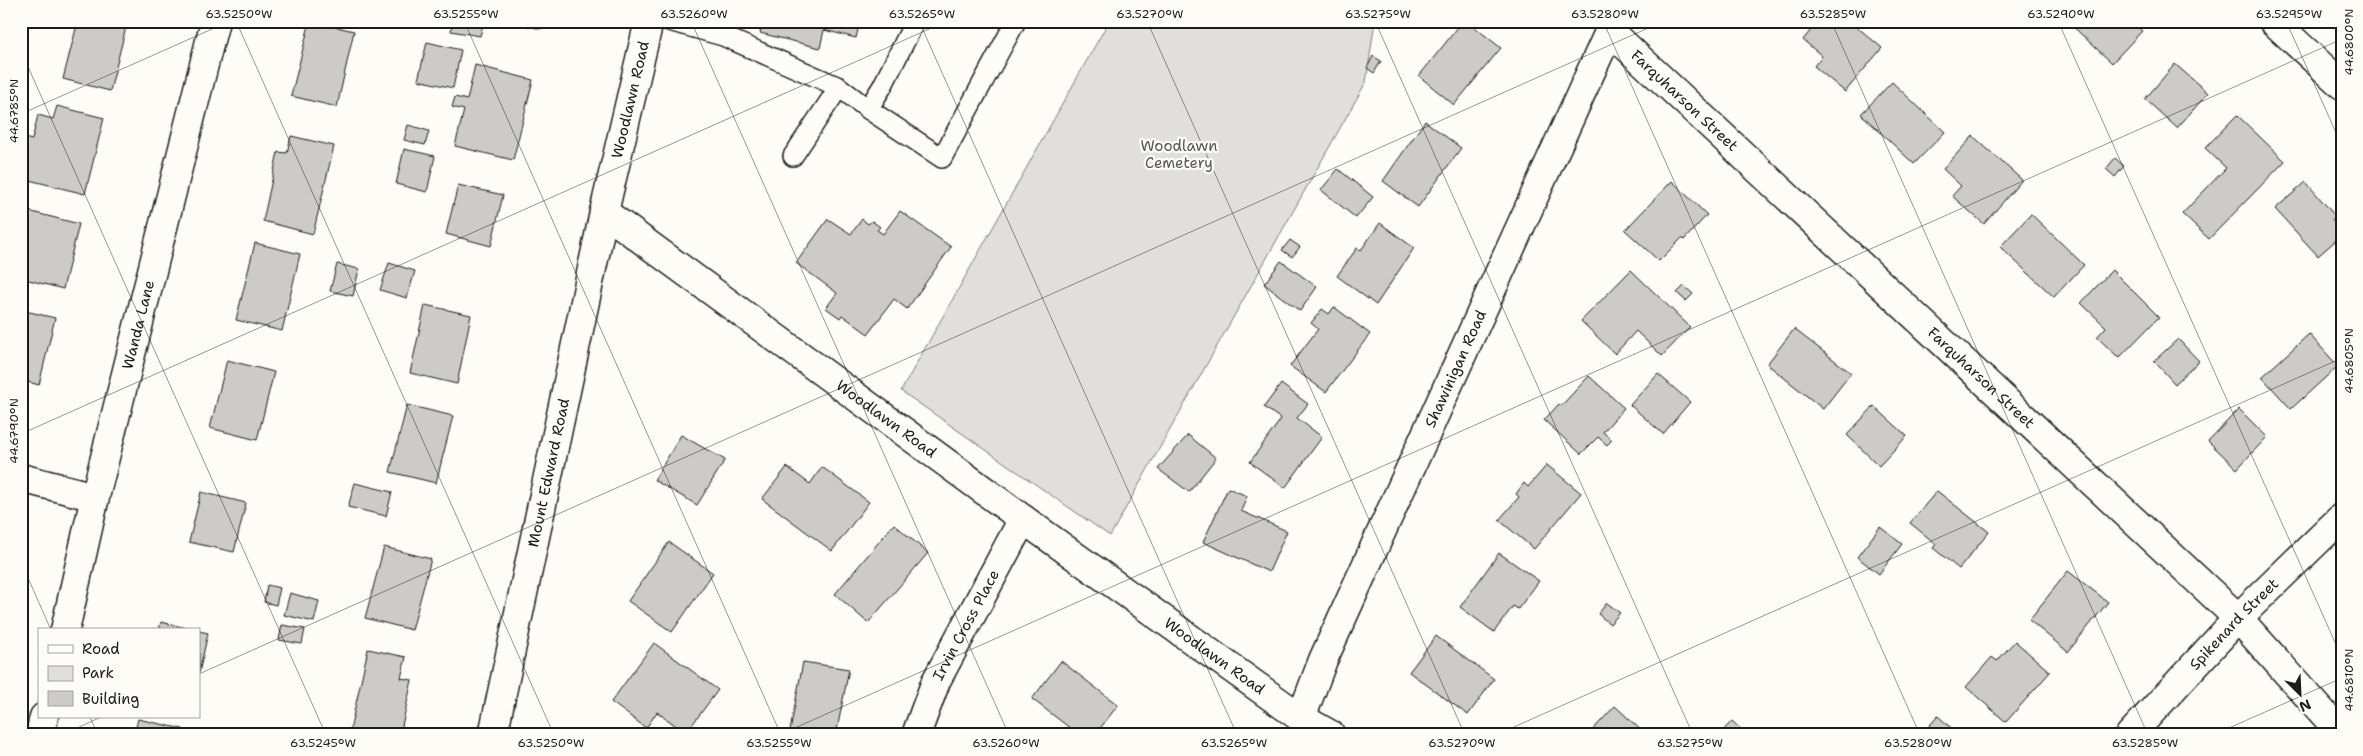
<svg xmlns="http://www.w3.org/2000/svg" width="2363" height="756" viewBox="0 0 2363 756" font-family="'Shantell Sans',sans-serif">
<style>
.green{fill:#e0dfdb;stroke:#7e7e7c}
.building{fill:#cccbc8;stroke:#1c1c1c}
.lines{fill:none;stroke-linecap:round;stroke-linejoin:round}
.service-casing{stroke:#1c1c1c;stroke-width:22}
.minor-casing{stroke:#1c1c1c;stroke-width:31}
.tertiary-casing{stroke:#1c1c1c;stroke-width:31}
.service{stroke:#fdfcf7;stroke-width:19}
.minor{stroke:#fdfcf7;stroke-width:28}
.tertiary{stroke:#fdfcf7;stroke-width:28}
.ticks{fill:none;stroke:#1c1c1c;stroke-width:1;stroke-opacity:0.45}
.labels{text-anchor:middle;dominant-baseline:central;stroke-width:4.5;stroke-linejoin:round;paint-order:stroke}
.street-label{font-size:15px;fill:#1c1c1c;stroke:#fdfcf7}
.park-label{font-size:15px;fill:#575655;stroke:#fdfcf7}
.neatline{fill:none;stroke:#1c1c1c;stroke-width:2}
.ticks-label{font-size:12px;text-anchor:middle;fill:#1c1c1c}
</style>
<rect width="100%" height="100%" fill="#fdfcf7"/>
<filter id="ink" filterUnits="userSpaceOnUse"><feTurbulence type="fractalNoise" baseFrequency=".02" numOctaves="2"/><feDisplacementMap in="SourceGraphic" scale="10" xChannelSelector="R" yChannelSelector="G"/><feConvolveMatrix kernelMatrix="1 2 1 2 8 2 1 2 1" color-interpolation-filters="sRGB"/></filter>
<g filter="url(#ink)">
<path class="green" d="M 1109,21 L 1375,21 L 1366,82 L 1110,536 L 901,391 Z"/>
<g class="building">
<path d="M 78,21 L 104,21 L 126,27 L 110,91 L 63,79 Z"/>
<path d="M 310,21 L 354,31 L 337,107 L 291,96 Z"/>
<path d="M 453,21 L 484,21 L 480,36 L 451,31 Z"/>
<path d="M 507,21 L 543,21 L 541,29 Z"/>
<path d="M 763,21 L 860,21 L 856,38 L 824,30 L 820,48 L 760,33 Z"/>
<path d="M 1463,21 L 1467,21 L 1501,48 L 1454,105 L 1419,76 Z"/>
<path d="M 1818,21 L 1850,21 L 1882,48 L 1845,92 L 1814,66 L 1822,56 L 1803,40 Z"/>
<path d="M 2067,21 L 2131,21 L 2142,31 L 2112,63 Z"/>
<path d="M 427,42 L 461,50 L 453,88 L 418,80 Z"/>
<path d="M 1373,56 L 1381,61 L 1374,73 L 1367,68 Z"/>
<path d="M 2175,64 L 2208,93 L 2177,128 L 2145,99 Z"/>
<path d="M 475,65 L 533,80 L 513,160 L 455,146 L 464,110 L 452,107 L 455,97 L 467,100 Z"/>
<path d="M 1892,82 L 1945,132 L 1914,164 L 1861,114 Z"/>
<path d="M 57,106 L 104,118 L 85,194 L 21,178 L 21,153 L 25,138 L 32,140 L 38,115 L 53,119 Z"/>
<path d="M 2237,115 L 2285,161 L 2209,239 L 2182,214 L 2226,168 L 2205,148 Z"/>
<path d="M 1425,121 L 1461,148 L 1418,207 L 1383,181 Z"/>
<path d="M 408,125 L 429,131 L 425,145 L 404,140 Z"/>
<path d="M 291,136 L 334,146 L 313,234 L 263,221 L 278,152 L 287,153 Z"/>
<path d="M 1973,136 L 2022,180 L 1984,224 L 1952,196 L 1961,186 L 1943,169 Z"/>
<path d="M 404,149 L 435,156 L 427,192 L 396,184 Z"/>
<path d="M 2115,158 L 2124,166 L 2115,177 L 2106,169 Z"/>
<path d="M 1338,169 L 1373,197 L 1356,218 L 1321,190 Z"/>
<path d="M 1672,181 L 1707,215 L 1684,240 L 1682,238 L 1659,261 L 1625,230 Z"/>
<path d="M 2306,182 L 2335,216 L 2332,220 L 2342,231 L 2342,235 L 2318,256 L 2275,209 Z"/>
<path d="M 458,185 L 503,195 L 491,246 L 446,234 Z"/>
<path d="M 28,211 L 79,224 L 63,289 L 21,278 L 21,240 Z"/>
<path d="M 900,211 L 951,247 L 907,309 L 894,299 L 868,334 L 842,315 L 840,318 L 826,308 L 837,293 L 796,263 L 828,219 L 851,234 L 862,219 L 868,224 L 872,221 L 880,227 L 877,230 L 883,234 Z"/>
<path d="M 2031,214 L 2084,265 L 2054,297 L 2000,247 Z"/>
<path d="M 1380,223 L 1414,248 L 1376,305 L 1337,276 L 1357,248 L 1361,250 Z"/>
<path d="M 1290,240 L 1300,247 L 1292,257 L 1282,250 Z"/>
<path d="M 255,243 L 300,254 L 282,331 L 236,320 Z"/>
<path d="M 1281,261 L 1317,287 L 1300,311 L 1264,284 Z"/>
<path d="M 389,263 L 415,271 L 407,298 L 380,290 Z"/>
<path d="M 337,264 L 359,269 L 353,296 L 330,291 Z"/>
<path d="M 1631,270 L 1690,327 L 1662,356 L 1636,331 L 1615,354 L 1581,321 Z"/>
<path d="M 2112,270 L 2159,317 L 2119,358 L 2097,337 L 2106,327 L 2081,303 Z"/>
<path d="M 1684,286 L 1693,294 L 1686,301 L 1677,293 Z"/>
<path d="M 425,305 L 471,315 L 457,384 L 410,373 Z"/>
<path d="M 1334,307 L 1370,334 L 1326,392 L 1290,366 L 1318,329 L 1311,323 L 1322,309 L 1329,314 Z"/>
<path d="M 21,310 L 55,318 L 39,385 L 21,380 Z"/>
<path d="M 1794,329 L 1851,373 L 1823,409 L 1767,364 Z"/>
<path d="M 2309,334 L 2338,366 L 2291,409 L 2262,377 Z"/>
<path d="M 2178,339 L 2199,361 L 2175,384 L 2154,361 Z"/>
<path d="M 227,360 L 274,372 L 257,440 L 210,428 Z"/>
<path d="M 1658,374 L 1690,402 L 1663,434 L 1630,405 Z"/>
<path d="M 1589,376 L 1624,408 L 1603,432 L 1612,440 L 1607,445 L 1598,437 L 1581,454 L 1544,420 L 1559,404 L 1561,406 Z"/>
<path d="M 1281,384 L 1308,404 L 1297,418 L 1322,437 L 1285,488 L 1250,462 L 1281,419 L 1264,407 Z"/>
<path d="M 407,405 L 453,416 L 436,483 L 390,472 Z"/>
<path d="M 1874,406 L 1907,436 L 1879,466 L 1847,435 Z"/>
<path d="M 2239,409 L 2267,437 L 2237,469 L 2208,441 Z"/>
<path d="M 681,435 L 725,460 L 697,505 L 654,480 Z"/>
<path d="M 1188,435 L 1216,458 L 1189,492 L 1158,469 Z"/>
<path d="M 1547,465 L 1581,493 L 1534,549 L 1499,520 L 1519,497 L 1516,494 L 1524,483 L 1528,487 Z"/>
<path d="M 787,467 L 810,484 L 822,467 L 869,502 L 832,551 L 762,499 Z"/>
<path d="M 355,483 L 392,492 L 386,516 L 348,507 Z"/>
<path d="M 1228,488 L 1247,496 L 1241,511 L 1287,531 L 1269,572 L 1203,542 Z"/>
<path d="M 1937,491 L 1989,532 L 1959,569 L 1933,548 L 1936,544 L 1910,523 Z"/>
<path d="M 201,492 L 246,503 L 234,552 L 189,542 Z"/>
<path d="M 894,524 L 928,553 L 868,623 L 835,594 Z"/>
<path d="M 1880,527 L 1902,544 L 1879,574 L 1857,557 Z"/>
<path d="M 669,542 L 713,573 L 672,632 L 628,601 Z"/>
<path d="M 384,547 L 431,559 L 412,630 L 365,618 Z"/>
<path d="M 1499,553 L 1539,581 L 1518,609 L 1513,606 L 1494,632 L 1460,607 Z"/>
<path d="M 2068,571 L 2108,602 L 2068,652 L 2029,620 Z"/>
<path d="M 267,585 L 280,588 L 276,605 L 264,602 Z"/>
<path d="M 290,593 L 319,601 L 314,622 L 284,615 Z"/>
<path d="M 1607,603 L 1620,613 L 1610,624 L 1598,614 Z"/>
<path d="M 161,622 L 195,630 L 159,630 Z"/>
<path d="M 282,625 L 305,629 L 302,644 L 279,640 Z"/>
<path d="M 199,631 L 208,633 L 199,673 Z"/>
<path d="M 1436,636 L 1494,679 L 1468,715 L 1409,672 Z"/>
<path d="M 2015,641 L 2050,672 L 2006,722 L 1966,687 L 1992,657 L 1997,661 Z"/>
<path d="M 654,643 L 718,690 L 686,733 L 657,712 L 646,728 L 611,702 Z"/>
<path d="M 368,649 L 406,657 L 401,678 L 412,680 L 400,735 L 349,735 Z"/>
<path d="M 1061,661 L 1118,705 L 1095,735 L 1079,735 L 1032,699 Z"/>
<path d="M 803,662 L 849,669 L 836,735 L 812,735 L 790,731 Z"/>
<path d="M 1615,706 L 1644,733 L 1642,735 L 1588,735 Z"/>
<path d="M 1938,716 L 1959,735 L 1921,735 Z"/>
<path d="M 138,719 L 183,729 L 182,735 L 134,735 Z"/>
<path d="M 1732,721 L 1747,735 L 1719,735 Z"/>
<path d="M 983,726 L 1021,735 L 981,735 Z"/>
</g>
<g class="lines">
<g class="service-casing">
<g id="service">
<path d="M 669,21 L 723,36 L 839,87 L 868,109 L 882,87 L 915,21"/>
<path d="M 868,109 L 942,158 L 1016,21"/>
<path d="M 793,156 L 839,87"/>
</g>
</g>
<g class="minor-casing">
<g id="minor">
<path d="M 2273,21 L 2342,85"/>
<path id="s1" d="M 1610,31 L 2238,618 L 2342,734"/>
<path d="M 21,478 L 95,497"/>
<path id="s2" d="M 65,630 L 95,497 L 215,21"/>
<path id="s3" d="M 1301,718 L 1323,660 L 1614,21"/>
<path d="M 40,735 L 44,717"/>
<path id="s4" d="M 916,735 L 936,681 L 1023,519"/>
<path id="s5" d="M 2130,735 L 2238,618 L 2342,517"/>
</g>
</g>
<g class="tertiary-casing">
<g id="tertiary">
<path id="s6" d="M 604,212 L 1023,519 L 1301,718 L 1331,735"/>
<path id="s7" d="M 493,735 L 604,212 L 649,21"/>
</g>
</g>
<use href="#service" class="service"/>
<use href="#minor" class="minor"/>
<use href="#tertiary" class="tertiary"/>
</g>
</g>
<path class="ticks" d="M 236,21 L 554,735M 464,21 L 781,735M 691,21 L 1009,735M 919,21 L 1237,735M 1147,21 L 1465,735M 1375,21 L 1693,735M 1603,21 L 1920,735M 1831,21 L 2148,735M 2058,21 L 2342,658M 2286,21 L 2342,146M 21,51 L 326,735M 21,114 L 230,21M 21,434 L 947,21M 21,562 L 51,630M 199,674 L 1664,21M 90,717 L 98,735M 62,735 L 101,717M 779,735 L 2342,39M 1496,735 L 2342,358M 2213,735 L 2342,678"/>
<g class="labels">
<g class="street-label">
<text stroke="none"><textPath href="#s7" startOffset="650">Woodlawn Road</textPath></text>
<text stroke="none"><textPath href="#s1" startOffset="102">Farquharson Street</textPath></text>
<text stroke="none"><textPath href="#s2" startOffset="314">Wanda Lane</textPath></text>
<text stroke="none"><textPath href="#s3" startOffset="382">Shawinigan Road</textPath></text>
<text stroke="none"><textPath href="#s1" startOffset="508">Farquharson Street</textPath></text>
<text stroke="none"><textPath href="#s6" startOffset="350">Woodlawn Road</textPath></text>
<text stroke="none"><textPath href="#s7" startOffset="268">Mount Edward Road</textPath></text>
<text stroke="none"><textPath href="#s5" startOffset="152">Spikenard Street</textPath></text>
<text stroke="none"><textPath href="#s4" startOffset="121">Irvin Cross Place</textPath></text>
<text stroke="none"><textPath href="#s6" startOffset="755">Woodlawn Road</textPath></text>
</g>
<g class="park-label">
<text x="1179" y="146">Woodlawn<tspan x="1179" dy="17">Cemetery</tspan></text>
</g>
</g>
<rect width="2363" height="756" fill="none" stroke="#fdfcf7" stroke-width="55"/>
<rect x="38" y="628" width="162" height="90" fill="#fdfcf7" stroke="#a3a29f"/>
<rect x="48" y="645" width="25" height="8" fill="#fdfcf7" stroke="#a3a29f"/>
<text x="82" y="654" font-size="15" fill="#1c1c1c">Road</text>
<rect x="48" y="666" width="25" height="15" fill="#e0dfdb" stroke="#a3a29f"/>
<text x="82" y="678" font-size="15" fill="#1c1c1c">Park</text>
<rect x="48" y="691" width="25" height="15" fill="#cccbc8" stroke="#a3a29f"/>
<text x="82" y="704" font-size="15" fill="#1c1c1c">Building</text>
<g transform="translate(2300 694) rotate(156)" stroke="#fdfcf7" stroke-width="4" paint-order="stroke">
<path d="M0-4L9 19L0 12L-9 19Z" fill="#1c1c1c"/>
<text y="-8" font-size="14" font-weight="bold" text-anchor="middle" fill="#1c1c1c">N</text>
</g>
<rect x="28" y="28" width="2308" height="700" class="neatline"/>
<g class="ticks-label">
<text x="239" y="18">63.5250°W</text>
<text x="466" y="18">63.5255°W</text>
<text x="694" y="18">63.5260°W</text>
<text x="922" y="18">63.5265°W</text>
<text x="1150" y="18">63.5270°W</text>
<text x="1378" y="18">63.5275°W</text>
<text x="1605" y="18">63.5280°W</text>
<text x="1833" y="18">63.5285°W</text>
<text x="2061" y="18">63.5290°W</text>
<text x="2289" y="18">63.5295°W</text>
<text transform="translate(2349 42) rotate(-90)" y="4">44.6800°N</text>
<text transform="translate(14 111) rotate(-90)" y="4">44.6785°N</text>
<text transform="translate(2349 361) rotate(-90)" y="4">44.6805°N</text>
<text transform="translate(14 431) rotate(-90)" y="4">44.6790°N</text>
<text transform="translate(2349 680) rotate(-90)" y="4">44.6810°N</text>
<text x="323" y="747">63.5245°W</text>
<text x="551" y="747">63.5250°W</text>
<text x="779" y="747">63.5255°W</text>
<text x="1006" y="747">63.5260°W</text>
<text x="1234" y="747">63.5265°W</text>
<text x="1462" y="747">63.5270°W</text>
<text x="1690" y="747">63.5275°W</text>
<text x="1918" y="747">63.5280°W</text>
<text x="2145" y="747">63.5285°W</text>
</g>
</svg>
